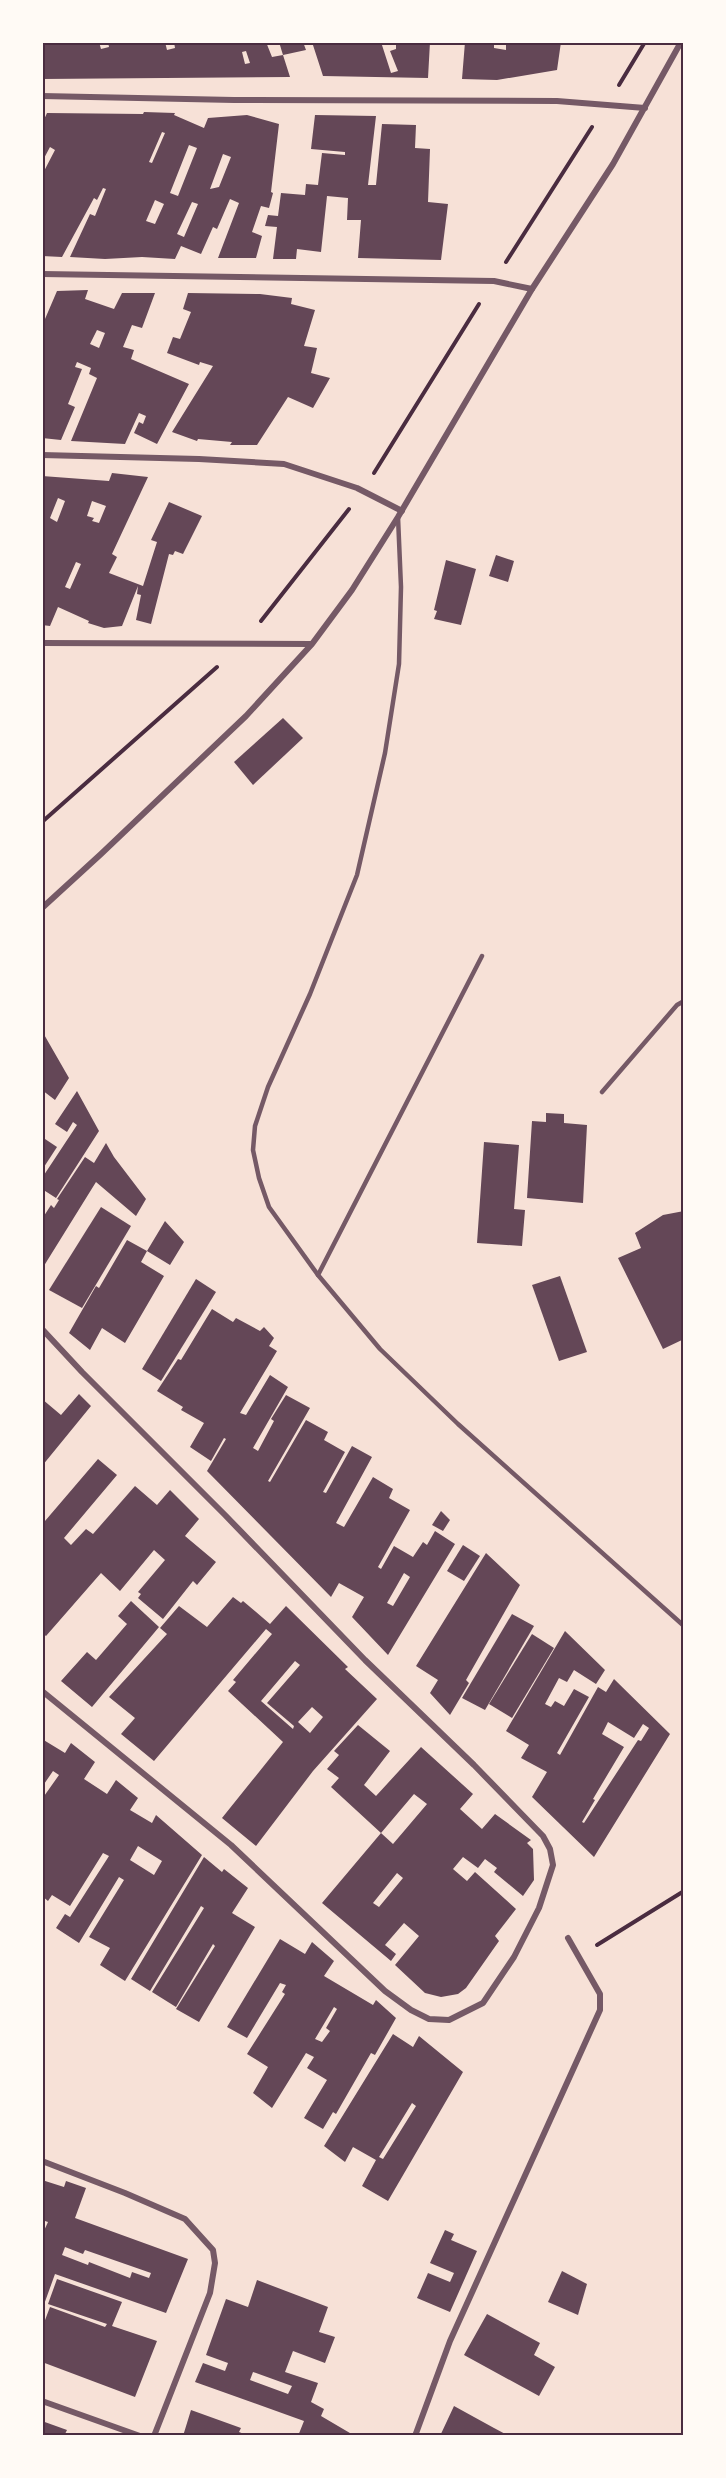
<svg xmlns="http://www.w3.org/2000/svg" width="726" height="2478" viewBox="0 0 726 2478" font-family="'PT Sans Narrow',sans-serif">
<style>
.building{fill:#644757;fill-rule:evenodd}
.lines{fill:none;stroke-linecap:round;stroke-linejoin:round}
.path{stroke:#4a2c40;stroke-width:4}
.service{stroke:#755966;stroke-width:4.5}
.minor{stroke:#755966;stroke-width:6}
.neatline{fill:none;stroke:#4a2c40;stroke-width:2}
</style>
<rect width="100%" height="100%" fill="#f7e1d7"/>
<g class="building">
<path d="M 42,42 L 99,42 L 101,49 L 109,47 L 108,42 L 165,42 L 167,50 L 175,48 L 174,42 L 266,42 L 272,57 L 283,55 L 290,77 L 42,79 ZM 246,51 L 250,63 L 245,64 L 242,52 Z"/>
<path d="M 279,42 L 303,42 L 306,50 L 283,55 Z"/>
<path d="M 312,42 L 381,42 L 391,73 L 398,71 L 390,51 L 396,49 L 396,42 L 430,42 L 428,78 L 323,76 Z"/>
<path d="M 465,42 L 494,42 L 494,48 L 506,50 L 506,42 L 561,42 L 557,70 L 497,80 L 462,79 Z"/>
<path d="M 144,112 L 175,113 L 174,115 L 204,128 L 208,118 L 247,115 L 279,124 L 271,192 L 273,193 L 269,208 L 261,206 L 252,232 L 262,236 L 256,258 L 218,258 L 239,203 L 230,199 L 217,229 L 213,227 L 201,254 L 181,246 L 175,259 L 142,257 L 105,259 L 70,257 L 90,214 L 95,216 L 106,189 L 103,188 L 97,200 L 94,198 L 62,257 L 42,256 L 42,175 L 55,150 L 50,147 L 42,162 L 42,124 L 47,113 L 143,114 ZM 162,132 L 165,133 L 152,163 L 149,162 ZM 189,145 L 197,148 L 178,196 L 170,193 ZM 223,154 L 231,157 L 219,187 L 210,189 ZM 155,200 L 164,204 L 155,224 L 146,221 ZM 192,202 L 198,204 L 184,237 L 177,234 Z"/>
<path d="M 315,115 L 376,116 L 368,185 L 376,185 L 382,124 L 416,125 L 415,148 L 430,149 L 428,202 L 448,204 L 441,260 L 358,258 L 361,220 L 347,220 L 348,198 L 327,196 L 321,252 L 297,249 L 296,259 L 273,259 L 277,227 L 265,226 L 268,215 L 278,216 L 281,193 L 305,195 L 306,184 L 318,185 L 322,153 L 345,155 L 345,152 L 311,149 Z"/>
<path d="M 88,290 L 85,299 L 114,309 L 122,293 L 155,293 L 142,328 L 132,325 L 123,347 L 134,350 L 131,359 L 189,384 L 157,444 L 134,433 L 139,422 L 143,424 L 146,416 L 139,413 L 125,444 L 71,441 L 97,378 L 89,374 L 91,368 L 77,362 L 75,367 L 82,369 L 68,404 L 75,407 L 61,440 L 42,438 L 42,326 L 57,291 ZM 97,330 L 105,333 L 99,348 L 90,344 Z"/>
<path d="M 188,293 L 260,294 L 292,298 L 291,304 L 315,310 L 304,346 L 317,348 L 311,373 L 330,378 L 313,408 L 288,397 L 257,445 L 230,445 L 232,442 L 198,439 L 197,441 L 172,432 L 213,366 L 200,362 L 199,365 L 167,353 L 173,337 L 180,339 L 191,312 L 183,309 Z"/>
<path d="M 112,473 L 148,477 L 112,554 L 117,557 L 109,573 L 143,586 L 157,542 L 151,540 L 169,502 L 202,516 L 183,554 L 175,551 L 173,555 L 169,554 L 151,624 L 136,620 L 141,595 L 137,594 L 138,586 L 122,626 L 104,628 L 88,623 L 89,621 L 58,607 L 50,626 L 42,625 L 42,476 L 109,481 ZM 58,498 L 65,501 L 57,522 L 50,518 ZM 92,501 L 106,506 L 99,523 L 92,521 L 94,518 L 87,516 ZM 76,562 L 81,564 L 70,589 L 65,587 Z"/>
<path d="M 496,555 L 514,561 L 508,582 L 489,576 Z"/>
<path d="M 446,560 L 476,569 L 461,625 L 434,619 L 437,611 L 434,610 Z"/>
<path d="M 283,718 L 303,738 L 253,785 L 234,762 Z"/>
<path d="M 42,1031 L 69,1078 L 55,1100 L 42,1090 L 42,1073 L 45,1068 L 42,1066 Z"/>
<path d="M 77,1091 L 99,1131 L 56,1198 L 42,1189 L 42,1178 L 77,1125 L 73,1122 L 67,1132 L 55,1124 Z"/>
<path d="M 546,1113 L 564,1114 L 564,1123 L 587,1125 L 583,1203 L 527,1198 L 532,1121 L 546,1122 Z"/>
<path d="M 42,1137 L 57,1147 L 42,1170 Z"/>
<path d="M 484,1142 L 519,1145 L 514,1209 L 525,1210 L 522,1246 L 477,1243 Z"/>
<path d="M 106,1143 L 114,1157 L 146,1199 L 136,1216 L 96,1182 L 42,1269 L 42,1219 L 51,1205 L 54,1208 L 59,1200 L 57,1199 L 85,1157 L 94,1163 Z"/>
<path d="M 101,1207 L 131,1226 L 82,1308 L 49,1290 Z"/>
<path d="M 684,1211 L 684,1339 L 663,1349 L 618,1258 L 641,1248 L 635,1233 L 663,1215 Z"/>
<path d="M 165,1221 L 184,1242 L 170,1265 L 147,1251 L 141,1262 L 164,1276 L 125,1343 L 102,1328 L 90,1350 L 69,1333 L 96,1286 L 99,1288 L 127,1240 L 147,1251 Z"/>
<path d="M 560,1276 L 587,1352 L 559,1361 L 532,1285 Z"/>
<path d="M 196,1279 L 216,1292 L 161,1381 L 142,1369 Z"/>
<path d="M 212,1309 L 233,1322 L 236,1318 L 260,1331 L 264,1327 L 274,1338 L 269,1346 L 277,1351 L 240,1413 L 246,1415 L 270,1375 L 288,1387 L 253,1448 L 258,1451 L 274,1421 L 271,1419 L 286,1395 L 310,1408 L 268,1481 L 270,1482 L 306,1420 L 328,1432 L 324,1440 L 345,1452 L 323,1492 L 326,1493 L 352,1446 L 372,1457 L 336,1523 L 344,1527 L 373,1477 L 393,1489 L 389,1498 L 410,1510 L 378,1567 L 381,1569 L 394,1546 L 413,1557 L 423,1542 L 427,1545 L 435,1531 L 455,1544 L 388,1655 L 352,1617 L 364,1597 L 339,1583 L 331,1597 L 207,1471 L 226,1439 L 224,1438 L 211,1461 L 190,1447 L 204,1423 L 181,1410 L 183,1407 L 157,1391 L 178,1359 L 181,1360 ZM 404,1573 L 410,1577 L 393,1606 L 387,1603 Z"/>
<path d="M 79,1394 L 91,1406 L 42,1466 L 42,1399 L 61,1415 Z"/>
<path d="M 98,1459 L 117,1475 L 64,1538 L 71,1545 L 86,1529 L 93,1534 L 135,1486 L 157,1505 L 170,1490 L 199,1519 L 185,1536 L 216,1562 L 197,1585 L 193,1581 L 163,1619 L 138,1598 L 141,1594 L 138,1592 L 165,1560 L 154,1550 L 120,1591 L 101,1573 L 46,1636 L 42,1633 L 42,1518 L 45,1521 Z"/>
<path d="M 441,1511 L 450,1520 L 443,1531 L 432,1525 Z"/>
<path d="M 463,1545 L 480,1556 L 464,1581 L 447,1571 Z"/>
<path d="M 486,1553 L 520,1585 L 466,1680 L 469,1683 L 450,1715 L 430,1693 L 438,1680 L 416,1666 Z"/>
<path d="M 233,1597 L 241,1603 L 243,1601 L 270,1624 L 286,1606 L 348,1667 L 345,1669 L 377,1699 L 313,1771 L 256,1846 L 222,1818 L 283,1742 L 228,1691 L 236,1682 L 233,1680 L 272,1634 L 266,1629 L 154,1761 L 121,1734 L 135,1718 L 109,1697 L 167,1634 L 160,1628 L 179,1606 L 207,1627 ZM 295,1661 L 300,1665 L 267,1703 L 294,1726 L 293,1729 L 261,1701 ZM 312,1707 L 323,1717 L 310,1733 L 298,1722 Z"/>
<path d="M 131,1601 L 159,1627 L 92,1707 L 61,1681 L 87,1652 L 96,1660 L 127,1624 L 118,1616 Z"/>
<path d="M 512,1614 L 534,1626 L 485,1710 L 462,1698 Z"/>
<path d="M 565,1631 L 605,1670 L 596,1684 L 574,1670 L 567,1682 L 559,1678 L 545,1704 L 551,1707 L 555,1701 L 564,1706 L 574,1689 L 589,1697 L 557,1753 L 560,1755 L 598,1687 L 606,1692 L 614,1679 L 670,1734 L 594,1857 L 532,1797 L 547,1772 L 521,1758 L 529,1745 L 506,1731 ZM 608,1722 L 634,1738 L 643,1724 L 649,1728 L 641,1741 L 638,1740 L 584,1823 L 582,1822 L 595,1800 L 593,1799 L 624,1747 L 602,1734 Z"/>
<path d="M 532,1634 L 554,1648 L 512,1718 L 489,1704 Z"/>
<path d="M 358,1725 L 390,1751 L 364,1785 L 376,1796 L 421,1747 L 473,1794 L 460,1809 L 482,1829 L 495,1814 L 531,1840 L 527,1843 L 533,1849 L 534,1880 L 523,1896 L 494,1872 L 497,1868 L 485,1859 L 478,1868 L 463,1857 L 453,1869 L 467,1881 L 475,1872 L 516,1909 L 495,1936 L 499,1941 L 466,1988 L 458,1994 L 441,1997 L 425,1993 L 395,1965 L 419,1936 L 404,1923 L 385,1945 L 396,1954 L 391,1961 L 322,1903 L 381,1833 L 393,1844 L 427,1804 L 414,1794 L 381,1833 L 331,1787 L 339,1778 L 327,1769 L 339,1755 L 334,1751 ZM 397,1873 L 403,1878 L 379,1907 L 373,1903 Z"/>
<path d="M 42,1739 L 65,1753 L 71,1743 L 95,1762 L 84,1779 L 107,1794 L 116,1780 L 138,1798 L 130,1810 L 152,1823 L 156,1815 L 202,1855 L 125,1981 L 100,1965 L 110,1948 L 89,1937 L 124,1880 L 119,1877 L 79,1943 L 56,1928 L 65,1914 L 70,1917 L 109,1856 L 103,1853 L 70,1906 L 52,1895 L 48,1901 L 42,1896 L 42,1799 L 59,1775 L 53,1771 L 42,1787 ZM 138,1846 L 162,1861 L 154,1875 L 130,1860 Z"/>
<path d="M 204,1857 L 222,1872 L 224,1869 L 248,1888 L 232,1913 L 255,1927 L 199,2022 L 176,2009 L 215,1946 L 213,1944 L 176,2007 L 152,1992 L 204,1908 L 201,1906 L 150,1991 L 131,1979 Z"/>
<path d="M 280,1939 L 305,1954 L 312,1942 L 334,1961 L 324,1976 L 373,2005 L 376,2000 L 396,2018 L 375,2055 L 371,2053 L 336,2114 L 333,2112 L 323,2129 L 304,2118 L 327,2080 L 307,2068 L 314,2057 L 306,2053 L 272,2108 L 253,2093 L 268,2067 L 247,2054 L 285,1994 L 282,1992 L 286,1985 L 280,1983 L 247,2038 L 227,2027 ZM 334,2007 L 337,2009 L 326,2028 L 330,2031 L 322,2042 L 315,2039 Z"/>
<path d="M 393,2034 L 413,2047 L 419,2036 L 463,2072 L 388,2201 L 362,2186 L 376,2160 L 353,2147 L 345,2162 L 324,2146 ZM 412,2103 L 416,2106 L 383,2159 L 379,2157 Z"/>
<path d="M 42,2180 L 64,2187 L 66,2181 L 86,2188 L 75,2218 L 188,2259 L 166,2313 L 55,2274 L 42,2310 L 42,2235 L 48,2222 L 42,2220 ZM 65,2247 L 83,2254 L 85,2250 L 151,2273 L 149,2278 L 132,2272 L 130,2278 L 89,2262 L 88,2265 L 62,2255 Z"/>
<path d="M 445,2230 L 454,2234 L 451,2240 L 477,2251 L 450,2312 L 417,2298 L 428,2273 L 450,2282 L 454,2273 L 430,2263 Z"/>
<path d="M 562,2271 L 587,2284 L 578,2315 L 548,2302 Z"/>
<path d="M 57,2279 L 122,2302 L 112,2326 L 157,2341 L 135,2397 L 42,2362 L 42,2328 L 50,2307 L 105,2327 L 107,2324 L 48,2304 Z"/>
<path d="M 257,2280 L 328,2307 L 319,2332 L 335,2337 L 325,2363 L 293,2351 L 285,2372 L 318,2383 L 311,2402 L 324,2409 L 321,2416 L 355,2436 L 298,2436 L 304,2421 L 195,2382 L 203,2363 L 225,2371 L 228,2363 L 206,2355 L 226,2299 L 248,2307 ZM 253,2372 L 292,2386 L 288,2394 L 250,2380 Z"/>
<path d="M 487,2314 L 540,2343 L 534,2355 L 555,2367 L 539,2396 L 464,2355 Z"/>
<path d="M 454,2406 L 494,2428 L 509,2436 L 440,2436 Z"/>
<path d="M 191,2410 L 241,2428 L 239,2432 L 249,2436 L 183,2436 Z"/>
<path d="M 42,2421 L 67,2430 L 64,2436 L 42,2436 Z"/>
</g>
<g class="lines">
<g class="path">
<path d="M 619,85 L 645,42"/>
<path d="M 506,262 L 592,127"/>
<path d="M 374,473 L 479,304"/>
<path d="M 261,621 L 349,509"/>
<path d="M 42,822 L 217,667"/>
<path d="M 597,1945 L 684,1891"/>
</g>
<g class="service">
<path d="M 398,517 L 401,587 L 399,664 L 385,753 L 357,875 L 310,994 L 268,1087 L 255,1126 L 253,1150 L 259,1178 L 269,1207 L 318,1275 L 380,1349 L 458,1424 L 684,1626"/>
<path d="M 602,1092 L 677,1005 L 684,1001"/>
<path d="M 318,1275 L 482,956"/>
</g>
<g class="minor">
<path d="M 42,96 L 234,100 L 557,101 L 645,108"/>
<path d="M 42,274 L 494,281 L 532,289"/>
<path d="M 42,455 L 199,459 L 284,464 L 357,488 L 402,511"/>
<path d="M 42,643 L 311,644"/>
<path d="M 42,908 L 101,854 L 246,716 L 312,644 L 352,590 L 398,517 L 532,289 L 613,164 L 681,42"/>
<path d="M 42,1329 L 82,1372 L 225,1515 L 365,1660 L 474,1765 L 543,1836 L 550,1849 L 553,1865 L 539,1908 L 514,1957 L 483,2003 L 449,2020 L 429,2019 L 411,2010 L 385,1991 L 231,1845 L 42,1691"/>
<path d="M 42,2161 L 125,2193 L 185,2219 L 213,2250 L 215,2263 L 210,2293 L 154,2436"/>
<path d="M 42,2401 L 140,2436"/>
<path d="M 415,2436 L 450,2341 L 600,2010 L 600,1994 L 568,1938"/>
</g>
</g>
<rect width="726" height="2478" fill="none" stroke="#fffaf5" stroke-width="87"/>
<rect x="44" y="44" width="638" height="2390" class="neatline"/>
</svg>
